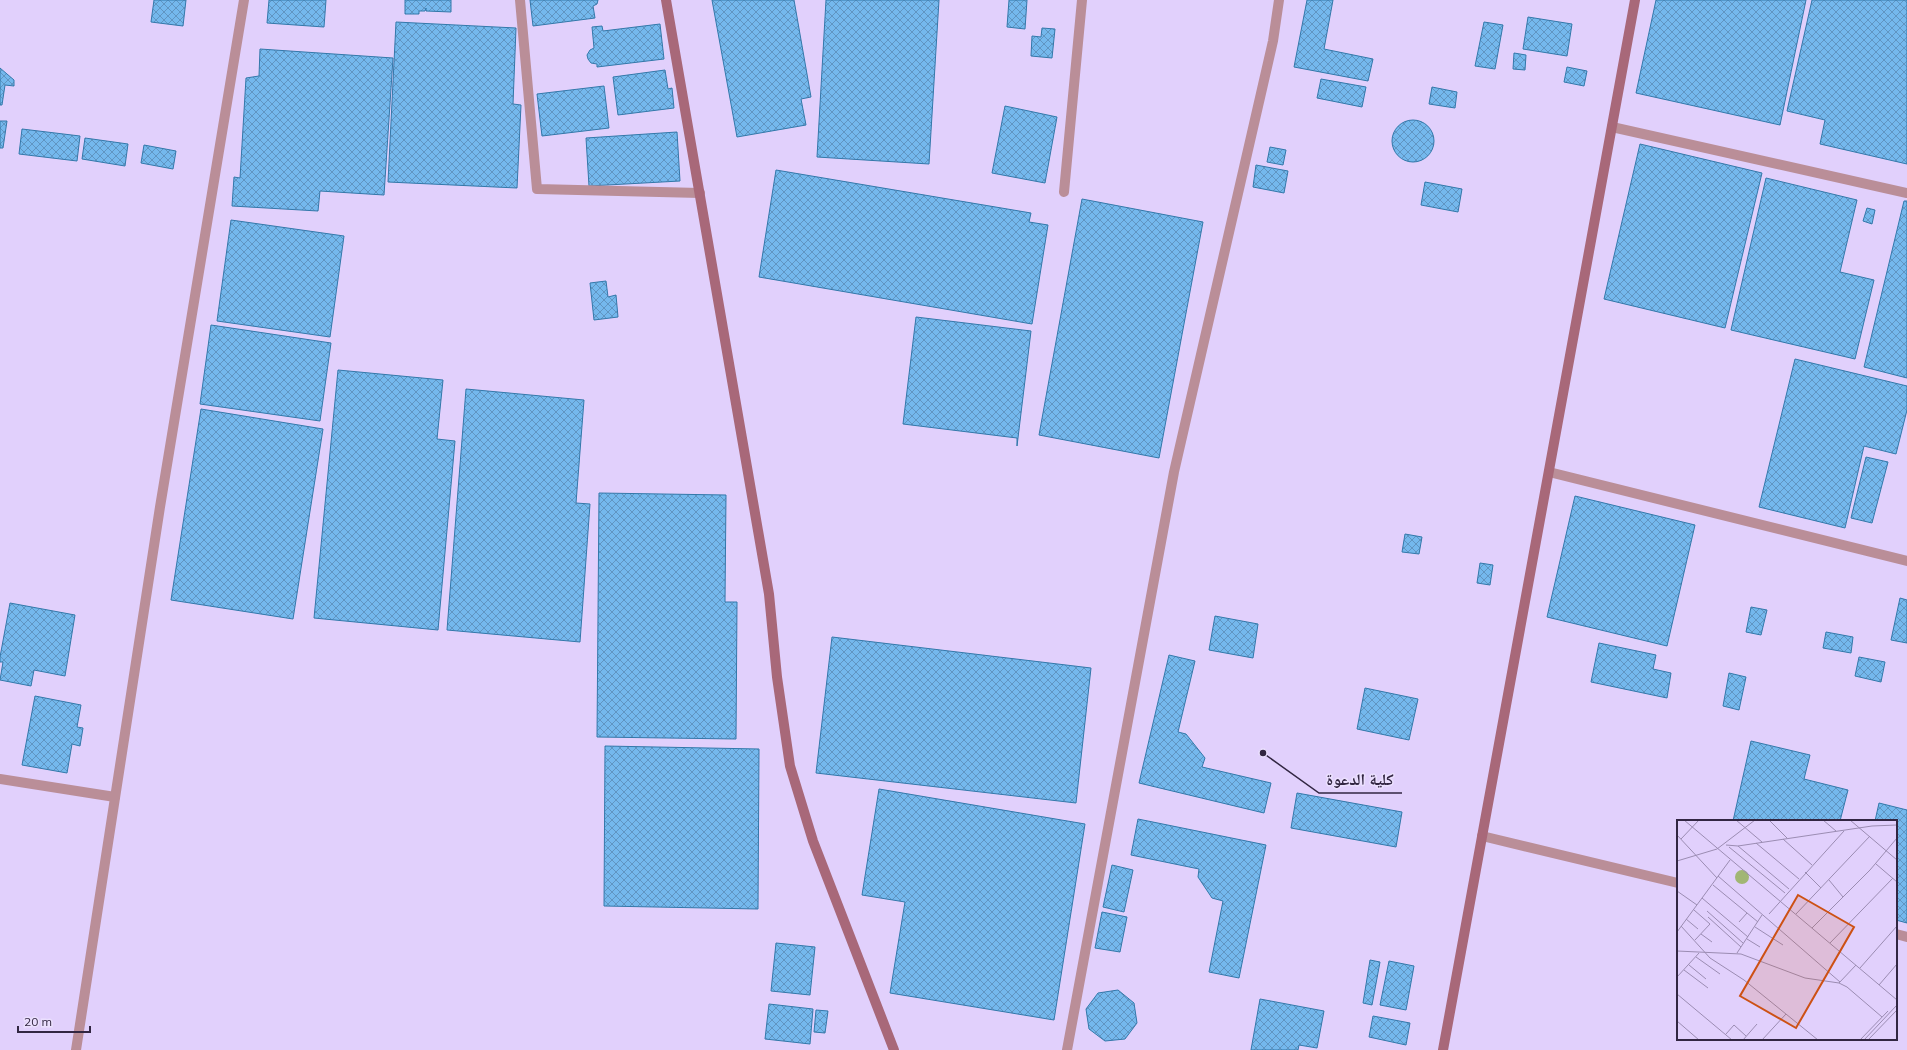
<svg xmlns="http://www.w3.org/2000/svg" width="1907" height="1050" viewBox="0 0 1907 1050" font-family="Mulish,'Noto Naskh Arabic',sans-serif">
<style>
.building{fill:url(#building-cross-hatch);stroke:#3378aa}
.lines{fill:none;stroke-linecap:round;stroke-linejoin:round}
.lane{stroke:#ba8e98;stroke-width:10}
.street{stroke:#ba8e98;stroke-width:10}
.secondary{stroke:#a86879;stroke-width:10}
.inset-road{fill:none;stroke:#9b8cb2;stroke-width:1}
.view{fill:#cd5114;fill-opacity:0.15;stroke:#cd5114;stroke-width:2}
.inset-edge{fill:none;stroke:#322642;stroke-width:2}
.leader{fill:none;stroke:#322642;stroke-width:1.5}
.callout-dot{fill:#322642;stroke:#ebe0fe;stroke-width:1.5}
.callout-label{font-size:16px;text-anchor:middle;font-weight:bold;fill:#322642;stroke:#ebe0fe;stroke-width:3;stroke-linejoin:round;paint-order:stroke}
</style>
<defs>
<pattern id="building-cross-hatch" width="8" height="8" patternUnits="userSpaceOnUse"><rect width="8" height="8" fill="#74b8ed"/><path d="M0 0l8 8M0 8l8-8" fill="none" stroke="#6095c2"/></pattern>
</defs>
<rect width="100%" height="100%" fill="#e1d0fc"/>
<g class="building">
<path d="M 154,0 L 186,0 L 183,26 L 151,22 Z"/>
<path d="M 269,0 L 326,0 L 324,27 L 267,23 Z"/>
<path d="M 405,0 L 451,0 L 451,12 L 426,11 L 426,8 L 425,11 L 419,11 L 419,14 L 405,14 Z"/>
<path d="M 530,0 L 598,0 L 597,4 L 593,6 L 595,18 L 533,26 Z"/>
<path d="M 712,0 L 794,0 L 811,97 L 801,99 L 806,125 L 737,137 Z"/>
<path d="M 826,0 L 939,0 L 929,164 L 817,157 Z"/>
<path d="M 1009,0 L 1027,0 L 1025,29 L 1007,27 Z"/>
<path d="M 1307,0 L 1333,0 L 1324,49 L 1373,59 L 1368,81 L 1294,67 Z"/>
<path d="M 1656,0 L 1806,0 L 1780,125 L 1636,93 Z"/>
<path d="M 1812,0 L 1907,0 L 1907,164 L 1820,144 L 1825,120 L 1787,111 Z"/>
<path d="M 1528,17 L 1572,24 L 1567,56 L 1523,49 Z"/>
<path d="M 396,22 L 516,28 L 513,104 L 521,105 L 517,188 L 388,182 Z"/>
<path d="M 1484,22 L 1503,25 L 1495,69 L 1475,66 Z"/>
<path d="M 660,24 L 664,59 L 597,67 L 597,64 L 591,63 L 588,59 L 587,55 L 590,50 L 594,48 L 592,27 L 602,26 L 603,31 Z"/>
<path d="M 1042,28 L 1055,29 L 1052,58 L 1031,56 L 1032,36 L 1041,37 Z"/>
<path d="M 260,49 L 393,58 L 384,195 L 320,191 L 318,211 L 232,206 L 234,177 L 240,178 L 246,78 L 259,76 Z"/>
<path d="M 1514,53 L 1526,55 L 1525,70 L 1513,69 Z"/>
<path d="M 1567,67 L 1587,71 L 1584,86 L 1564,82 Z"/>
<path d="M 0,68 L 14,80 L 14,86 L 5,85 L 2,105 L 0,105 Z"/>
<path d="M 665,70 L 668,89 L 672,88 L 674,108 L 618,115 L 613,77 Z"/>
<path d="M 1321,79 L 1366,87 L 1362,107 L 1317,98 Z"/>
<path d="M 604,86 L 609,128 L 542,136 L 537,94 Z"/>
<path d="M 1432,87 L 1457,92 L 1455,108 L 1429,104 Z"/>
<path d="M 1005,106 L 1057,117 L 1045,183 L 992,173 Z"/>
<circle cx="1413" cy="141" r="21"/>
<path d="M 0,121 L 7,121 L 3,148 L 0,148 Z"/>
<path d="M 22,129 L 80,136 L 77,161 L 19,154 Z"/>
<path d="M 677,132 L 680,181 L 589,186 L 586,138 Z"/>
<path d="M 85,138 L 128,144 L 125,166 L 82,159 Z"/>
<path d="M 1640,144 L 1762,173 L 1725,328 L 1604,299 Z"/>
<path d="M 144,145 L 176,151 L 173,169 L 141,163 Z"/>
<path d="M 1270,147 L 1286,150 L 1283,165 L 1267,162 Z"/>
<path d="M 1256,165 L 1288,171 L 1284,193 L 1253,187 Z"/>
<path d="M 776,170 L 1031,213 L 1029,222 L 1048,225 L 1032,324 L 759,277 Z"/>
<path d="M 1766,178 L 1857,200 L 1840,272 L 1874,280 L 1855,359 L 1731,330 Z"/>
<path d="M 1425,182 L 1462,189 L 1458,212 L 1421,205 Z"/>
<path d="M 1082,199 L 1203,222 L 1159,458 L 1039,435 Z"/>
<path d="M 1904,201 L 1907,201 L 1907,378 L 1864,367 Z"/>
<path d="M 1867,208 L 1875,210 L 1872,224 L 1863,221 Z"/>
<path d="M 231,220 L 344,236 L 330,337 L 217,321 Z"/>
<path d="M 606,281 L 608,297 L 616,295 L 618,317 L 594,320 L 590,283 Z"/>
<path d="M 916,317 L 1031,331 L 1017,446 L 1017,438 L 903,424 Z"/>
<path d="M 211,325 L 331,343 L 320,421 L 200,404 Z"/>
<path d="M 1795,359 L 1907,386 L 1907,410 L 1896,454 L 1864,446 L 1845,528 L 1759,507 Z"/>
<path d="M 338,370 L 443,380 L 437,439 L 455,441 L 438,630 L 314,618 Z"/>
<path d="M 466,389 L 584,400 L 576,503 L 590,504 L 580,642 L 447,630 Z"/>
<path d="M 201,409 L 323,429 L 293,619 L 171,600 Z"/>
<path d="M 1866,457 L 1888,462 L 1872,523 L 1851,518 Z"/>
<path d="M 599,493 L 726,495 L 725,602 L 737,602 L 736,739 L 597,737 Z"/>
<path d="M 1575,496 L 1695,525 L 1667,646 L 1547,617 Z"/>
<path d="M 1405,534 L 1422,537 L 1419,554 L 1402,552 Z"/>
<path d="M 1480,563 L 1493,565 L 1490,585 L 1477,583 Z"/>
<path d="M 1900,598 L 1907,600 L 1907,643 L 1891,640 Z"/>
<path d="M 10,603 L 75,615 L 65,676 L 34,670 L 31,686 L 0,680 L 3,662 L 0,662 L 0,657 Z"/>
<path d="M 1751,607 L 1767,610 L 1761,635 L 1746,632 Z"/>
<path d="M 1215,616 L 1258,624 L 1253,658 L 1209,650 Z"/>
<path d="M 1826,632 L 1853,637 L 1851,653 L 1823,648 Z"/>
<path d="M 832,637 L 1091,668 L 1076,803 L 816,773 Z"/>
<path d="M 1599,643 L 1656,655 L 1653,669 L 1671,673 L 1667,698 L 1591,682 Z"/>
<path d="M 1169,655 L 1195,661 L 1178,732 L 1186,734 L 1205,758 L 1202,767 L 1271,783 L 1264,813 L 1139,783 Z"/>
<path d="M 1859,657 L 1885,662 L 1881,682 L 1855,676 Z"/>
<path d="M 1729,673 L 1746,677 L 1739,710 L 1723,706 Z"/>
<path d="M 1365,688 L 1418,699 L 1409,740 L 1357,729 Z"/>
<path d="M 35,696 L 81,705 L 77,727 L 83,728 L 80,746 L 72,744 L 67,773 L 22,765 Z"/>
<path d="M 1751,741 L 1810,755 L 1804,779 L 1848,790 L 1840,821 L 1733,821 Z"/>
<path d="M 605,746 L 759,749 L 758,909 L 604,906 Z"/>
<path d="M 879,789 L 1085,824 L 1054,1020 L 890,993 L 905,902 L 862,895 Z"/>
<path d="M 1297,793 L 1402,812 L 1396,847 L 1291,828 Z"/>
<path d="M 1879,803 L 1907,810 L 1907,923 L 1896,920 L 1896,821 L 1875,821 Z"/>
<path d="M 1138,819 L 1266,845 L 1239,978 L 1209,972 L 1223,901 L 1212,898 L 1198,877 L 1199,869 L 1131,855 Z"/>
<path d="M 1112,865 L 1133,870 L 1124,912 L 1103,907 Z"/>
<path d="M 1102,912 L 1127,917 L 1120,952 L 1095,948 Z"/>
<path d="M 776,943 L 815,947 L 810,995 L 771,991 Z"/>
<path d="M 1370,960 L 1380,962 L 1372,1005 L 1363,1003 Z"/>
<path d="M 1389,961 L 1414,966 L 1406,1010 L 1380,1005 Z"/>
<path d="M 1118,990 L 1134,1003 L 1137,1023 L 1125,1039 L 1105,1041 L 1089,1029 L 1086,1009 L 1098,993 Z"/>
<path d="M 1260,999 L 1324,1011 L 1317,1048 L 1299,1045 L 1298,1050 L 1251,1050 Z"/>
<path d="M 769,1004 L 813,1009 L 810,1044 L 765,1039 Z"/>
<path d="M 816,1010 L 828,1011 L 825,1033 L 814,1032 Z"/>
<path d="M 1373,1016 L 1410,1023 L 1406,1045 L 1369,1037 Z"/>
</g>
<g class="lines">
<path class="lane" d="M 520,0 L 537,189 L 700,193"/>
<g class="street">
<path d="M 1612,127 L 1907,193"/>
<path d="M 1064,192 L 1082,0"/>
<path d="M 1549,472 L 1907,561"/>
<path d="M 0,779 L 115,797"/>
<path d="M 1482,836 L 1678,883"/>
<path d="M 1896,934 L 1907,937"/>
<path d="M 76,1050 L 160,507 L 244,0"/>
<path d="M 1067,1050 L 1174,472 L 1273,41 L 1279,0"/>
</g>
<g class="secondary">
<path d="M 666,0 L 769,594 L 777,677 L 790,766 L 813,841 L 894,1050"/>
<path d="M 1443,1050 L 1635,0"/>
</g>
</g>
<g transform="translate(1677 820)">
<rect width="220" height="220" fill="#e1d0fc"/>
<path d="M58 57a7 7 0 1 1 14 0a7 7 0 1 1-14 0Z" fill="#a1b674"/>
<path class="inset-road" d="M 7,0 L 220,180M 59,0 L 85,22M 92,0 L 110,18M 146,0 L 159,11M 173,0 L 220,40M 0,15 L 40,58M 4,19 L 22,0M 106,19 L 135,45M 79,23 L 122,59M 49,25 L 61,26 L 195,6 L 220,5M 61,26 L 112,69M 52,27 L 108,73M 0,41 L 40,29 L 78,0M 199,44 L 220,62M 128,52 L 144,68M 41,56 L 163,162M 152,60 L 166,77M 36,65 L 81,102M 0,71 L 20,85M 25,78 L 71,117M 17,90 L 33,104 L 18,120M 30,91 L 66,123M 92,94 L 167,11M 119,94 L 193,16M 31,97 L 64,127M 9,99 L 21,109M 62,102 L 70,93M 4,106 L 33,138 L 67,160 L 141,220M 78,107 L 106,125M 135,108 L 193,50 L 220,18M 0,112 L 53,40M 24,114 L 35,122M 70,119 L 83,127M 153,123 L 216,58M 0,131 L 64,134 L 128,158 L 162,163 L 170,167 L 205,197M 60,133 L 85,95M 19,137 L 43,154M 12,145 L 29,159M 183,148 L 220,106M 7,150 L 31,168M 0,157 L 22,133M 162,163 L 179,145M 202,165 L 220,144M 0,174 L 55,220M 0,201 L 22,220M 49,214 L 57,205 L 69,216M 66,220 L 80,204M 85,220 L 109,194M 183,220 L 211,191M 187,220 L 220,185M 191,220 L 220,190"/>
<path class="view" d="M 121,75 L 177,107 L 119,208 L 63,176 Z"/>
<rect width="220" height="220" class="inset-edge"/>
</g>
<path class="leader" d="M1263 753L1319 793H1402"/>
<circle class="callout-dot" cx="1263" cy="753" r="4"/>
<g class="callout-label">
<text x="1360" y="785">كلية الدعوة</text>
</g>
<path d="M18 1026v6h72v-6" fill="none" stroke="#322642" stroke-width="2"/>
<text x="24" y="1026" font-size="12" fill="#322642" stroke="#ebe0fe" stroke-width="3" paint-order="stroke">20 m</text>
</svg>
